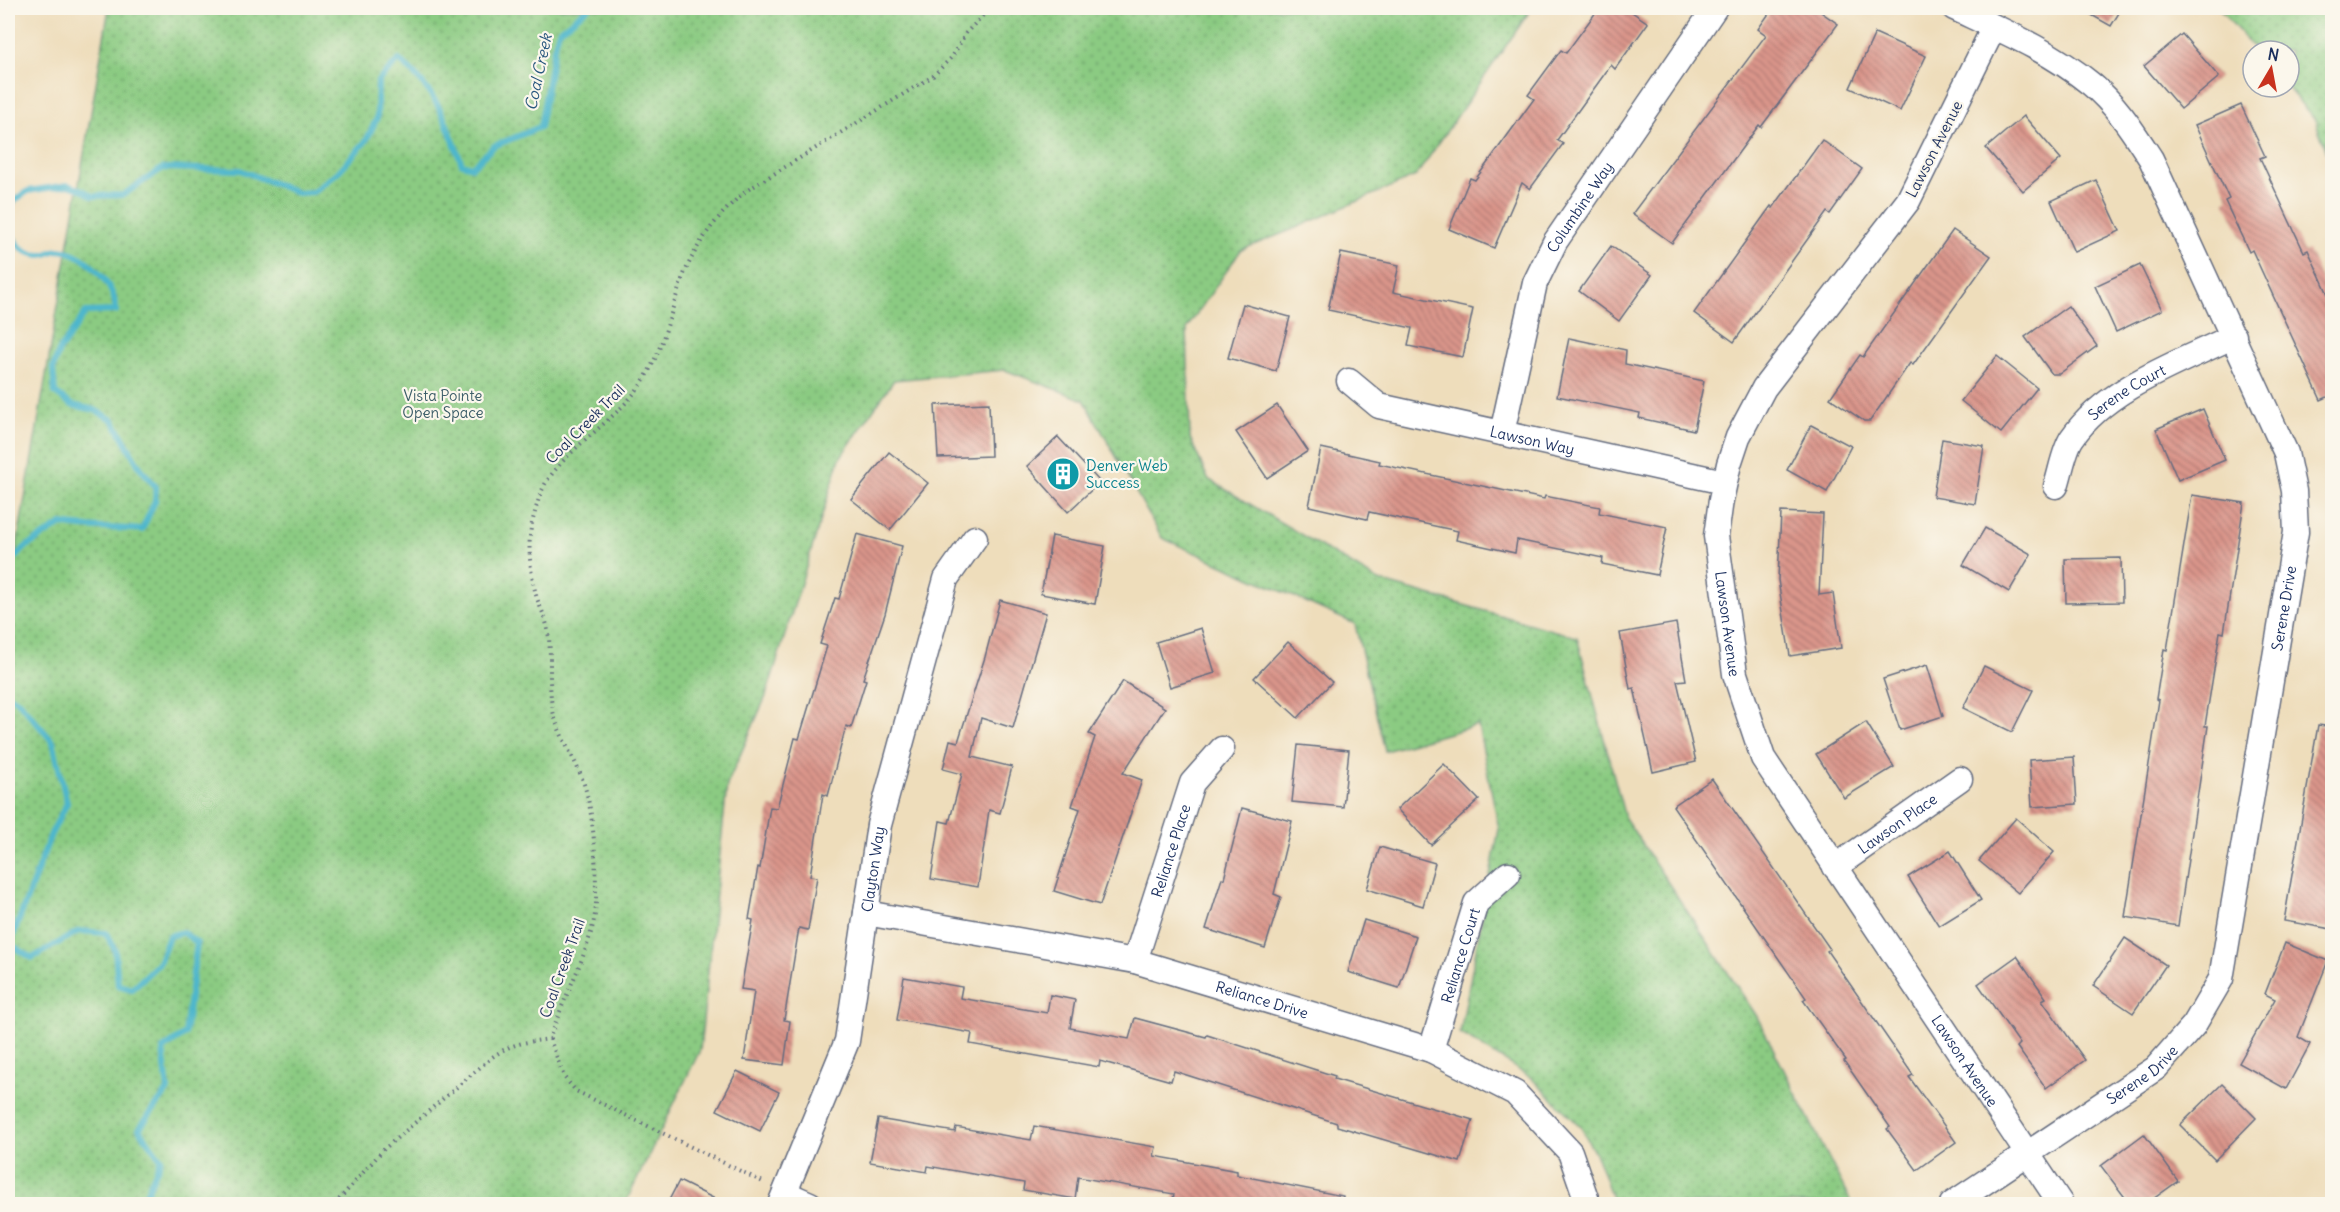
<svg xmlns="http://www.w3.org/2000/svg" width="2340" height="1212" viewBox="0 0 2340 1212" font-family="Delius,sans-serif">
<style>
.park{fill:url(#park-dots);stroke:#537d70;stroke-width:1.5}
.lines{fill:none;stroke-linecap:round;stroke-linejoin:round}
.stream{stroke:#4eb6cc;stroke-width:6}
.building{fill:url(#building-back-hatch)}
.minor-casing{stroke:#656c7f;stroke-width:27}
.path{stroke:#656c7f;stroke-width:4;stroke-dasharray:1.5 4.5;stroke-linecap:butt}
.minor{stroke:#fff;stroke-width:24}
.labels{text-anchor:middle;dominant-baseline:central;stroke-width:4.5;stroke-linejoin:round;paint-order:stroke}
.street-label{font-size:15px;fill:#1b2f5e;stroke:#fbf7ec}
.park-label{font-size:15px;fill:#3d5e69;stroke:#fbf7ec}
.culture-label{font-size:15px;fill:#0d838f;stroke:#fbf7ec;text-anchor:start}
.water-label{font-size:16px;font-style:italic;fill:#2a587f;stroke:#fbf7ec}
</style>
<defs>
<pattern id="park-dots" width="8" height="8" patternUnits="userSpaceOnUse" patternTransform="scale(1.5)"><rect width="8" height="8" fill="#8bcb82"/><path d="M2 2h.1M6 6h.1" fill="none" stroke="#71a56e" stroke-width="1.8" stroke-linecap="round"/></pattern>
<pattern id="building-back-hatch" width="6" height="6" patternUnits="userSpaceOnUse" patternTransform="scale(1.5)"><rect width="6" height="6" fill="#da958a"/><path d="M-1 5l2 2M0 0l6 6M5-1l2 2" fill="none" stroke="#b07a74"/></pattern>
</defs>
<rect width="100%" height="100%" fill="#fbf7ec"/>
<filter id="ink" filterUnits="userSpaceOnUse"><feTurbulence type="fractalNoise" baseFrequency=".0167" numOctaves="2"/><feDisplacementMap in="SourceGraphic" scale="12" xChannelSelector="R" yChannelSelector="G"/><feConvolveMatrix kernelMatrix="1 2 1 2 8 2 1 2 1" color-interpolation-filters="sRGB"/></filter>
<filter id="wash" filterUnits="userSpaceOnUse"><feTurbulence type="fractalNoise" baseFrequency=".008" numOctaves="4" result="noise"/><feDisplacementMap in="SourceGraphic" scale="24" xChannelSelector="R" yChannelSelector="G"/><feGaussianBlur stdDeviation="1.35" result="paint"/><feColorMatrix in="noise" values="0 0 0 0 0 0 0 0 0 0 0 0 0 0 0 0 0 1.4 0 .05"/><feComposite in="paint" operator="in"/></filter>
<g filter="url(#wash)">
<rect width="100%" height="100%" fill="#edb"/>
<g class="park">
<path d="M 109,8 L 1532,8 L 1416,176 L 1291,230 L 1241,250 L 1187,328 L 1190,438 L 1208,479 L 1379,581 L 1577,637 L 1625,818 L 1756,1015 L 1852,1204 L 1614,1204 L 1600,1164 L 1581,1127 L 1530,1077 L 1460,1033 L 1499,829 L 1478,725 L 1385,751 L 1355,624 L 1162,538 L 1084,400 L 1005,370 L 894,380 L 840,458 L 766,696 L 727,785 L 700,1050 L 625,1204 L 8,1204 L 8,597 Z"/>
<path d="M 2219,8 L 2332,8 L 2332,166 L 2315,120 L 2287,87 L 2289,87 L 2289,51 L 2256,51 Z"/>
</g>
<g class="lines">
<g class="stream">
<path d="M 8,213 L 15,200 L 28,191 L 68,185 L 83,190 L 92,196 L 123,195 L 163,168 L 240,170 L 298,193 L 313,192 L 338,172 L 366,141 L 377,118 L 378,81 L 399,60 C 437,91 446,120 462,164 L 472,167 L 494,146 L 540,127 L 554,48 L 559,31 L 588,8"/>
<path d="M 8,218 C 9,236 20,255 41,255 C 47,255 53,250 59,250 C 81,251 104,274 112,293 C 115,298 115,305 116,311 L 86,312 L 59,351 L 53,368 L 55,393 L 72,405 L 95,410 L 113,420 L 139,466 L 156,487 L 155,501 L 142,530 C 114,527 90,530 62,524 L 27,546 L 8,564"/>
<path d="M 8,695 L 19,702 L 53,742 L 67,803 L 51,834 L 10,944 L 32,958 L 79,931 L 106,933 L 115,950 L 118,985 L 132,989 L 159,963 L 169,936 L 183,932 L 197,943 L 185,1034 L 163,1049 L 168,1090 L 139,1129 L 161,1159 L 142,1204"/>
</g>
</g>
<g id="blocks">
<g class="building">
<path d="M 1599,8 L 1626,8 L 1648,23 L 1615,69 L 1611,65 L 1557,140 L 1563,144 L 1530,189 L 1522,183 L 1494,248 L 1449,229 L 1470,178 L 1475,180 L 1534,99 L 1528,95 L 1561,50 L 1566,53 Z"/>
<path d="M 1773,8 L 1815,8 L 1838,24 L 1761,127 L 1759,125 L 1672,243 L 1632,214 L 1766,35 L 1758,29 Z"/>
<path d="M 2079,8 L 2122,8 L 2111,26 Z"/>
<path d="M 1875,33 L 1926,56 L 1900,111 L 1850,88 Z"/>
<path d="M 2182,34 L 2219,77 L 2181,109 L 2144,66 Z"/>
<path d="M 2241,105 L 2265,156 L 2260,158 L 2304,252 L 2308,250 L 2332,303 L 2332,395 L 2321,400 L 2252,250 L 2249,252 L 2225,201 L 2229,199 L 2195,125 Z"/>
<path d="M 2024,116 L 2061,159 L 2023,191 L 1986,148 Z"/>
<path d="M 1822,140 L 1862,169 L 1830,214 L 1827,212 L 1734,342 L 1694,313 L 1771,206 L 1773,208 Z"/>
<path d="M 2096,180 L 2120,231 L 2074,252 L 2051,201 Z"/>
<path d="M 1953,230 L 1991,256 L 1913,365 L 1910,363 L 1870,421 L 1864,421 L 1830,398 L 1860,355 L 1863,357 Z"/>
<path d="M 1611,246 L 1652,275 L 1619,321 L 1579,291 Z"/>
<path d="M 1341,253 L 1399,265 L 1393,292 L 1473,309 L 1463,357 L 1408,346 L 1412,328 L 1328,310 Z"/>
<path d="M 2140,265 L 2162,310 L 2116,332 L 2095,286 Z"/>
<path d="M 1243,304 L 1290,317 L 1276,371 L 1228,358 Z"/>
<path d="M 2068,306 L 2097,346 L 2059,374 L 2052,374 L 2025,337 Z"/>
<path d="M 1569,338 L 1626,350 L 1625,364 L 1704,381 L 1694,430 L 1639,418 L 1640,413 L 1557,396 Z"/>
<path d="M 1997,356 L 2037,388 L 2001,433 L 1961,401 Z"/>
<path d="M 989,403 L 991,456 L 938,458 L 935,405 Z"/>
<path d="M 1277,405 L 1308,451 L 1267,478 L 1236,432 Z"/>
<path d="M 2203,409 L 2225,460 L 2178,480 L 2156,429 Z"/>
<path d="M 1811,425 L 1851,446 L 1827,492 L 1787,470 Z"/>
<path d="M 1058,437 L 1100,482 L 1068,512 L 1027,466 Z"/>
<path d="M 1942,439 L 1984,446 L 1975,504 L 1933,497 Z"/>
<path d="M 1321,448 L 1380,461 L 1379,464 L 1544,499 L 1545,496 L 1600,507 L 1599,513 L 1667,527 L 1657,575 L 1602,564 L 1603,558 L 1517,540 L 1515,553 L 1456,540 L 1458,531 L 1369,512 L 1367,519 L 1309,506 Z"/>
<path d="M 889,452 L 928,483 L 890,530 L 851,499 Z"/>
<path d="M 2192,495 L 2244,503 L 2224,633 L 2220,632 L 2205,726 L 2208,726 L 2178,926 L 2125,917 L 2159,700 L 2156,699 L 2164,649 L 2167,650 Z"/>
<path d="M 1781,512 L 1823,514 L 1819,595 L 1833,593 L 1841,648 L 1790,656 L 1778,580 Z"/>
<path d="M 1985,528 L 2031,554 L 2009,592 L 1963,565 Z"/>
<path d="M 857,534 L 902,546 L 885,614 L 863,679 L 866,680 L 851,728 L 846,726 L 828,796 L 823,794 L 810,876 L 817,877 L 808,930 L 799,928 L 784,1020 L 790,1021 L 784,1065 L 744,1060 L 754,991 L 741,989 L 753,920 L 749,919 L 758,867 L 760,868 L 770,807 L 777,808 L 795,738 L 799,739 L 827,646 L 820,644 L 835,598 L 839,599 Z"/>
<path d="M 1052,536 L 1105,546 L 1095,604 L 1041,594 Z"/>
<path d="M 2121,558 L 2122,602 L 2066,603 L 2065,559 Z"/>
<path d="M 1000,600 L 1046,613 L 1013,728 L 981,718 L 972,757 L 1012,767 L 1000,813 L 989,810 L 978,887 L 931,879 L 940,821 L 949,823 L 962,774 L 943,769 L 950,740 L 958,742 L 985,657 Z"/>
<path d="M 1676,623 L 1686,680 L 1677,681 L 1696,762 L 1653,772 L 1634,688 L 1630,689 L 1620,633 Z"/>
<path d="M 1201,628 L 1215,673 L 1170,687 L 1156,642 Z"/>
<path d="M 1288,642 L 1332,682 L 1298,718 L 1254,678 Z"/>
<path d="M 1927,665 L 1943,716 L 1900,730 L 1883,679 Z"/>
<path d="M 1984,666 L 2033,690 L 2012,732 L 1963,708 Z"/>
<path d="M 1123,681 L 1165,708 L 1123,773 L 1142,780 L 1100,905 L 1054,891 L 1080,809 L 1072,806 L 1095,737 L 1089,734 Z"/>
<path d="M 1866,722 L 1894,767 L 1844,798 L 1816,754 Z"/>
<path d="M 2318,725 L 2332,727 L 2332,929 L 2284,921 Z"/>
<path d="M 1298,745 L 1349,750 L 1343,807 L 1292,802 Z"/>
<path d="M 2074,757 L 2077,804 L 2032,807 L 2029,760 Z"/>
<path d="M 1444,764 L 1479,800 L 1431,845 L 1397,809 Z"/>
<path d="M 1712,779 L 1830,949 L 1827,951 L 1913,1075 L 1909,1077 L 1956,1142 L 1917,1170 L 1887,1129 L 1890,1127 L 1844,1061 L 1846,1060 L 1803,1000 L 1806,998 L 1673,806 Z"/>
<path d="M 1242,808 L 1292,821 L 1274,894 L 1281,897 L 1265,948 L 1206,929 L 1222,878 L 1224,879 Z"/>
<path d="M 2016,818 L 2054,852 L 2018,893 L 1979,861 Z"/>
<path d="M 1380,847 L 1435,863 L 1423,906 L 1367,889 Z"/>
<path d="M 1950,851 L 1981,900 L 1939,926 L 1908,877 Z"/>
<path d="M 1364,920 L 1416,936 L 1399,988 L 1348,972 Z"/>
<path d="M 2125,938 L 2166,965 L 2133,1013 L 2093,986 Z"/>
<path d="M 2285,943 L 2328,961 L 2298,1037 L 2310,1044 L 2286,1089 L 2239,1063 L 2275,999 L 2265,994 Z"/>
<path d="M 2017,956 L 2046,998 L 2042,1000 L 2085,1060 L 2046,1088 L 2017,1047 L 2020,1044 L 1978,984 Z"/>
<path d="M 904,977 L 962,987 L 960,998 L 1047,1013 L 1050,995 L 1075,1000 L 1070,1028 L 1129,1039 L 1135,1018 L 1206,1037 L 1207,1035 L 1335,1076 L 1334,1079 L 1473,1120 L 1460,1162 L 1337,1126 L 1337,1123 L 1174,1071 L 1171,1081 L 1100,1061 L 1099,1067 L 970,1044 L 972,1033 L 897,1020 Z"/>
<path d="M 737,1071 L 779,1092 L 760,1131 L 717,1110 Z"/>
<path d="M 2222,1084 L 2256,1118 L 2215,1160 L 2180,1125 Z"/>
<path d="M 878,1119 L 955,1132 L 956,1127 L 1031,1140 L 1034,1126 L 1156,1147 L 1154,1156 L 1237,1171 L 1237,1175 L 1343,1196 L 1342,1204 L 1172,1204 L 1174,1194 L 1078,1177 L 1075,1199 L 1023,1190 L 1024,1183 L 928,1166 L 927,1172 L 870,1162 Z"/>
<path d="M 2144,1134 L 2178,1181 L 2146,1204 L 2130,1204 L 2101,1166 Z"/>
<path d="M 679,1181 L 725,1204 L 667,1204 Z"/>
</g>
</g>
</g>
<g filter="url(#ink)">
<use href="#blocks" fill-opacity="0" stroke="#656c7f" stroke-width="1.5"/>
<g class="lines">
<g class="minor-casing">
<g id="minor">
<path id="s1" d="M 1994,27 L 1908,201 L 1764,388 L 1738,437 L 1729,464 L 1721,500 L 1716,536 L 1735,674 L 1763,758 L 2061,1204"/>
<path id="s2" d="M 1349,381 L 1379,406 L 1724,482"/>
<path id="s3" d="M 1502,433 L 1535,283 L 1555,242 L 1715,8"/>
<path id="s4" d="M 2056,486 C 2061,471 2064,450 2072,438 C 2107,387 2181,362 2234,336"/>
<path id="s5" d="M 1835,867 L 1960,779"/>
<path id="s6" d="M 866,913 L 1135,961 L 1431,1050 L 1515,1093 L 1570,1152 L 1588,1204"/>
<path id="s7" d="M 1135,961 L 1192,783 L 1222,749"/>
<path id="s8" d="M 1431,1050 L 1476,903 L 1508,874"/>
<path d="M 785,1193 L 810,1204"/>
<path id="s9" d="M 780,1204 L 847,1041 L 879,825 L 946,579 L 975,538"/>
<path id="s10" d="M 1952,1204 L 2156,1068 L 2194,1025 L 2221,979 L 2296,532 L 2294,491 L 2286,453 L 2151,159 C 2134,133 2116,104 2091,84 C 2051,51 2001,30 1954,8"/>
</g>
</g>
<g class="path">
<path d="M 550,1039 L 564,1077 L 576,1091 L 765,1183"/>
<path d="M 335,1204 L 384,1149 L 491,1058 C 511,1043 526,1042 550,1039 C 562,998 596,942 596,901 C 596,865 595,819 584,784 C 576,759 559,737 553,711 C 547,683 553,653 547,626 C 545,615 539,606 536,595 C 530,570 526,540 534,516 C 537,504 541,490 547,481 C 576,438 624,418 649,371 C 664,343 671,311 681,282 C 695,245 716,216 746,191 L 933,76 L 952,57 L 966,33 L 990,8"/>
</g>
<use href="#minor" class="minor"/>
</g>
</g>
<defs>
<g id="building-disc" transform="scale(1.725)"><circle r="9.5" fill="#0f9aa8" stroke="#fbf7ec"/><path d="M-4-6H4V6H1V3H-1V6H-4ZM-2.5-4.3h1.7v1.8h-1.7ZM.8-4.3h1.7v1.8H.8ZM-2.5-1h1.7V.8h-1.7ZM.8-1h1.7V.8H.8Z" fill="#fff"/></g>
</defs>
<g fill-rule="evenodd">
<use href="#building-disc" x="1063" y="474"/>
</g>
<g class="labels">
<g class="street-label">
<text transform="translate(1934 149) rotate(-63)">Lawson Avenue</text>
<text stroke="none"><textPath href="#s3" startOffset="242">Columbine Way</textPath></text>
<text stroke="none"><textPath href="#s4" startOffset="123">Serene Court</textPath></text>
<text transform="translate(585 424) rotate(-45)">Coal Creek Trail</text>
<text stroke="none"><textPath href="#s2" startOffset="196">Lawson Way</textPath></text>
<text stroke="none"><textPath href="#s10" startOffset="732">Serene Drive</textPath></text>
<text stroke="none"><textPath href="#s1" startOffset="676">Lawson Avenue</textPath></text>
<text stroke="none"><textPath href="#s5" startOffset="76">Lawson Place</textPath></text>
<text stroke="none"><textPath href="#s7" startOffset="116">Reliance Place</textPath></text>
<text stroke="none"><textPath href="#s9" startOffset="350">Clayton Way</textPath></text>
<text stroke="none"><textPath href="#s8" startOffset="99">Reliance Court</textPath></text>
<text transform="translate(562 968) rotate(-70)">Coal Creek Trail</text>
<text stroke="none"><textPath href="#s6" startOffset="406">Reliance Drive</textPath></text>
<text stroke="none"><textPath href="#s1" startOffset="1179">Lawson Avenue</textPath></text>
<text stroke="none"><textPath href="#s10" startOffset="230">Serene Drive</textPath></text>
</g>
<g class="park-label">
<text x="443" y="395">Vista Pointe<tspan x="443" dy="17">Open Space</tspan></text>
</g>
<g class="culture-label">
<text x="1086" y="465">Denver Web<tspan x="1086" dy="17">Success</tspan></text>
</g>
<g class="water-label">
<text transform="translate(538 72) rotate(-78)">Coal Creek</text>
</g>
</g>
<rect width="2340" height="1212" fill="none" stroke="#fbf7ec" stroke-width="30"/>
<g transform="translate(2271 69) rotate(10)"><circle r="28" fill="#fbf7ec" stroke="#a1a7b3" stroke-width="1.5"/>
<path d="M0-4.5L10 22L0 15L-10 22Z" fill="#c8321e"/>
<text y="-9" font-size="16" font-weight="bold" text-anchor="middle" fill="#1b2f5e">N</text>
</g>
</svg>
